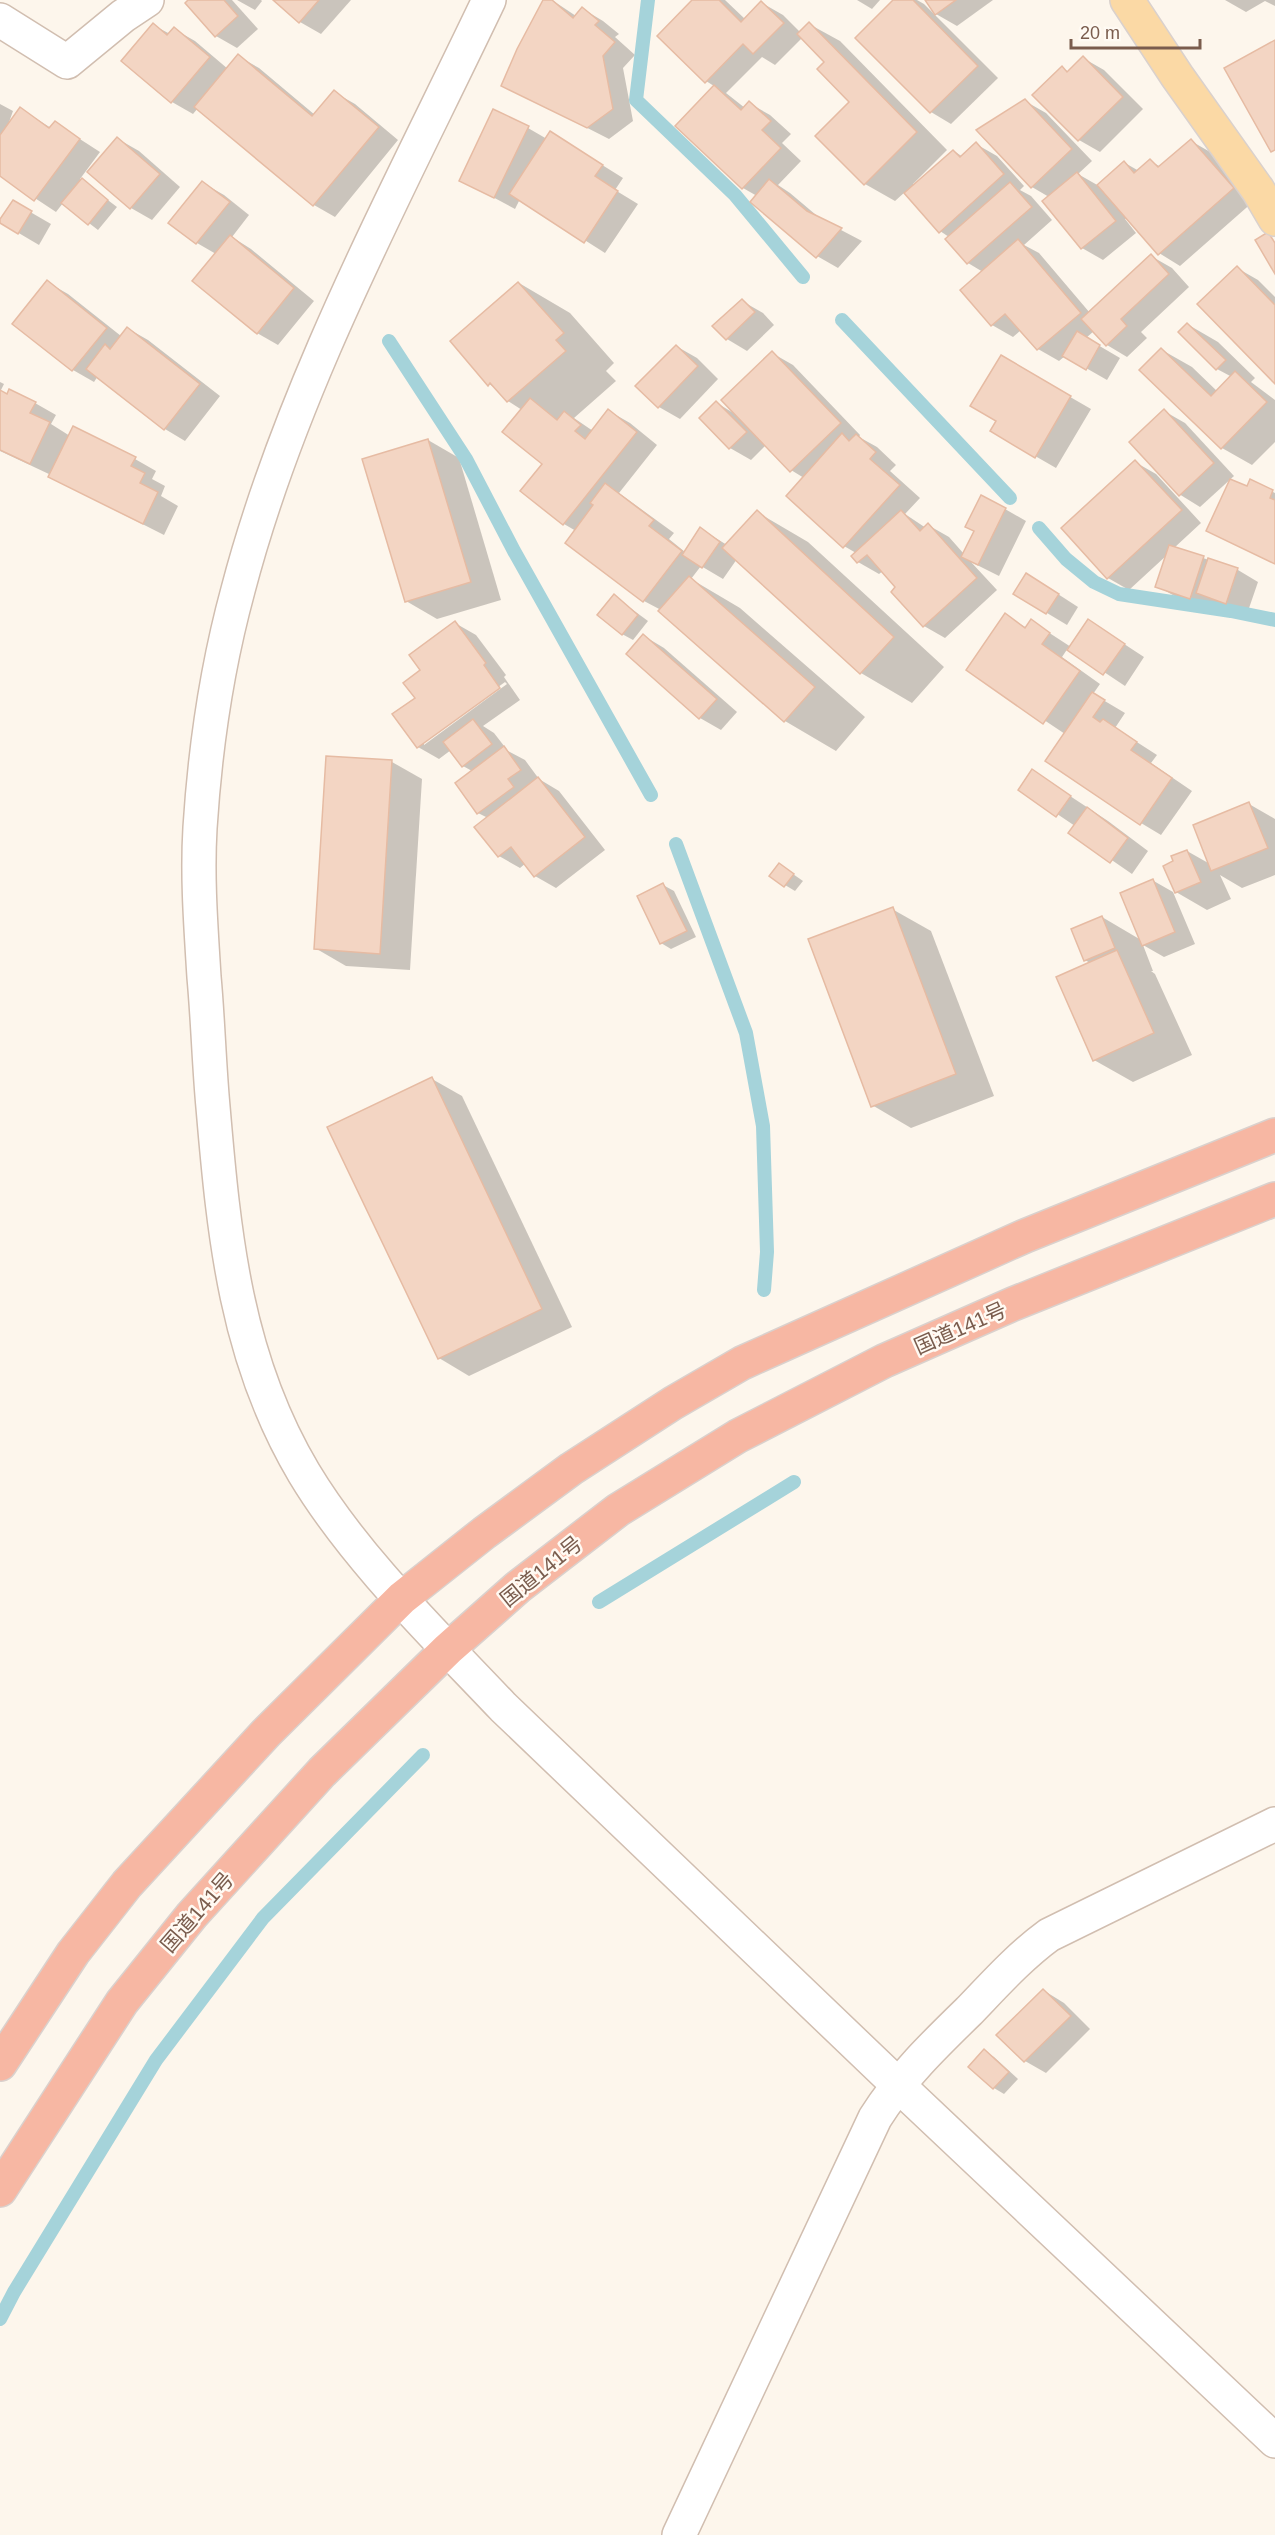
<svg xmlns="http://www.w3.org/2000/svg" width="1275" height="2535" viewBox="0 0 1275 2535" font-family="Arial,'Noto Sans JP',sans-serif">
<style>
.shadow{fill:#0003;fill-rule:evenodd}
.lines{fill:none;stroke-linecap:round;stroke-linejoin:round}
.stream{stroke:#a5d3da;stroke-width:14}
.building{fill:#f3d5c3;stroke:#e6bba3;stroke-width:1.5}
.minor-casing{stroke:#d1beb0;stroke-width:36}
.major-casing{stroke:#dad1cd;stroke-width:36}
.highway-casing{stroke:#dad1cd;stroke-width:36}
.minor{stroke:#fff;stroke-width:33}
.major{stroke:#fbd9a5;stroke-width:33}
.highway{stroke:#f7b7a3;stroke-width:33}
.labels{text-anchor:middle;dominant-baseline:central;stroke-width:5;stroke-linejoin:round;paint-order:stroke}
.street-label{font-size:21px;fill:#7a5c4d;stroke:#fffaf3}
</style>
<rect width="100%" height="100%" fill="#fdf6ec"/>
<g class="shadow">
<path d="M 190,0 L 232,0 L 258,29 L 237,48 L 216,36 Z"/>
<path d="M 237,0 L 261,0 L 262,1 L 255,10 Z"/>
<path d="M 276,0 L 351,0 L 321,34 L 300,22 Z"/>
<path d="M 544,0 L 552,0 L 576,16 L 583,9 L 603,21 L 619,34 L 615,37 L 635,55 L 623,68 L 633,121 L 609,139 L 503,85 Z"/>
<path d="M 695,0 L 725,0 L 745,19 L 762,3 L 783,15 L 801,33 L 809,24 L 840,41 L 947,150 L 913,184 L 915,186 L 954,151 L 963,157 L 976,144 L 997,156 L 1024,186 L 1020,190 L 1031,196 L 1052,220 L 1024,245 L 1039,253 L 1090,313 L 1151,256 L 1172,268 L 1189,287 L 1141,332 L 1147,338 L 1127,357 L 1107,345 L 1094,331 L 1086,338 L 1120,358 L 1107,380 L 1065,356 L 1059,361 L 1038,349 L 1021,330 L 1013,337 L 992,325 L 983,272 L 968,263 L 947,239 L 949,237 L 940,231 L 905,192 L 895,201 L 865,184 L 851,102 L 826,62 L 802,38 L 775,65 L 762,57 L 726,93 L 745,108 L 749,103 L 770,115 L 791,134 L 782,143 L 801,161 L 778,185 L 790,193 L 822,220 L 862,241 L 838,268 L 817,256 L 757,196 L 743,188 L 677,126 L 714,86 L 706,81 Z"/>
<path d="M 857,0 L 880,0 L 872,9 Z"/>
<path d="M 895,0 L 917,0 L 924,4 L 998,78 L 951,124 L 931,112 Z"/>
<path d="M 927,0 L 993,0 L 957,26 L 936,14 Z"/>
<path d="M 1225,0 L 1275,0 L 1275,6 L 1265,1 L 1246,12 Z"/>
<path d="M 153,25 L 170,34 L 174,29 L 195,41 L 228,69 L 238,56 L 259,68 L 315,115 L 334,92 L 355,104 L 398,140 L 335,217 L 314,205 L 198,108 L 193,114 L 172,102 L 123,61 Z"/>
<path d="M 1083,58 L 1104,70 L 1143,109 L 1100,152 L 1079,140 L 1062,68 L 1069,72 Z"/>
<path d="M 1025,101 L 1046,113 L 1092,161 L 1078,174 L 1099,186 L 1125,163 L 1139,171 L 1150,161 L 1161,167 L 1191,141 L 1212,153 L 1254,201 L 1180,266 L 1159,253 L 1127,218 L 1125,219 L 1136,233 L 1103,260 L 1082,248 L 1049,197 L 1032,187 Z"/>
<path d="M 0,104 L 13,111 L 8,125 L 21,109 L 51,128 L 55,123 L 100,152 L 80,179 L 117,207 L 98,230 L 63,203 L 56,212 L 0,175 Z"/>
<path d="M 528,128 L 547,139 L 551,133 L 623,178 L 615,190 L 638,204 L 605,253 L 520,199 L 515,209 L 461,180 Z"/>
<path d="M 118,139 L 139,151 L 180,187 L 152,220 L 131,208 L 89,172 Z"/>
<path d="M 203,183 L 224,195 L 249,215 L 232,237 L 251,249 L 314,301 L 278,345 L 257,333 L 216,254 L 197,243 Z"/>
<path d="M 13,202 L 51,224 L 39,245 L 0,222 Z"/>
<path d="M 1237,268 L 1258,280 L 1275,297 L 1275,382 Z"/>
<path d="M 47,282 L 68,294 L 121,336 L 127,328 L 148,340 L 220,396 L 185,441 L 165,429 L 98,376 L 94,382 L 73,370 Z"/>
<path d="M 519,283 L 570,313 L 614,363 L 606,371 L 616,381 L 574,418 L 593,431 L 609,411 L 630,423 L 657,445 L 619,493 L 674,533 L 669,539 L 685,552 L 701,529 L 727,545 L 757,512 L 808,542 L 944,667 L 912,703 L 861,673 L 737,559 L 723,579 L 701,566 L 691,579 L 740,608 L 865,717 L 836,751 L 785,721 L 661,610 L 644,601 L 567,543 L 576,531 L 564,524 L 544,464 L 522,410 L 508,401 L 497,389 L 489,384 Z"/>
<path d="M 742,301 L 763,313 L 774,325 L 747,351 L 727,339 Z"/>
<path d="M 1187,324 L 1218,342 L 1255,378 L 1251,382 L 1275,400 L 1275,442 L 1252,465 L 1222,448 L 1162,350 L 1192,367 L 1218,392 L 1232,377 L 1217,369 Z"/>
<path d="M 676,346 L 697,358 L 718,379 L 680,419 L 659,407 Z"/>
<path d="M 772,353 L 793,365 L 860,435 L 859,437 L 877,447 L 896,465 L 890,471 L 920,498 L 905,514 L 926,528 L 928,525 L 949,537 L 964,554 L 1005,509 L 1026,521 L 999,576 L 971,562 L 997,590 L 945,638 L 924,626 L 898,587 L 883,571 L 879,574 L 858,562 L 853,556 L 856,553 L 844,546 L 804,478 L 791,470 L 766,445 L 751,460 L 730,448 L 717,403 L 735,414 Z"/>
<path d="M 1001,357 L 1091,409 L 1056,468 L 992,431 L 998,421 Z"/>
<path d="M 0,382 L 4,384 L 0,392 L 35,403 L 56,415 L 51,424 L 70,436 L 135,459 L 156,471 L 152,479 L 165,486 L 161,496 L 178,506 L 164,535 L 71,488 L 50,477 L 51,475 L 0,451 Z"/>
<path d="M 1164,411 L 1185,423 L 1234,476 L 1200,507 L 1179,494 Z"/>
<path d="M 428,440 L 459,458 L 501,600 L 437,619 L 406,601 Z"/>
<path d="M 1135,462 L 1156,474 L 1201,523 L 1174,548 L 1238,570 L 1258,582 L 1247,614 L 1213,602 L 1211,609 L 1178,598 L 1157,586 L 1167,555 L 1129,590 L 1108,578 Z"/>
<path d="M 1251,481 L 1275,493 L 1275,564 L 1208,531 L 1248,488 Z"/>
<path d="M 1047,587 L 1078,607 L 1067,625 L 1047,613 Z"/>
<path d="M 614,596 L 648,621 L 633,640 L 622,634 Z"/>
<path d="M 1005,615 L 1027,628 L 1031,621 L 1071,647 L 1089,621 L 1144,657 L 1125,686 L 1068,648 L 1062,657 L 1100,684 L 1093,694 L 1125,713 L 1115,728 L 1157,755 L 1151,763 L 1192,791 L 1161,835 L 1141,823 L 1065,734 L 968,669 Z"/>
<path d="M 455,623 L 476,635 L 506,675 L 504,677 L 520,700 L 483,726 L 494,733 L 508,751 L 525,760 L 539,779 L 559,791 L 605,850 L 556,888 L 535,876 L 526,863 L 520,868 L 499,856 L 476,827 L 488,818 L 478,813 L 472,771 L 463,766 L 451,750 L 439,759 L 418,747 L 417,699 L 422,670 ZM 505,682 L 507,684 L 424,745 L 424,741 Z"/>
<path d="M 644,636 L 664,648 L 737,712 L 721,730 L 700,718 L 628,653 Z"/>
<path d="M 392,762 L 422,779 L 410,970 L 346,966 L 315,948 Z"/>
<path d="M 1032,771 L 1108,821 L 1148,851 L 1132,874 L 1071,832 L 1075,826 L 1020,789 Z"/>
<path d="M 1249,804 L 1275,819 L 1275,875 L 1242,888 L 1220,875 L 1231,899 L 1207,910 L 1176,892 L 1175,862 L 1187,851 L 1210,864 Z"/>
<path d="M 780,865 L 803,881 L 795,891 L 785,885 Z"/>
<path d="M 1152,880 L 1173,892 L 1195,944 L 1164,957 L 1143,945 L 1153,971 L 1151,971 L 1155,974 L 1192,1055 L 1133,1082 L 1094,1060 L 1090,963 L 1085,960 L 1102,917 L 1141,940 Z"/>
<path d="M 663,885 L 674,891 L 696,937 L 671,949 L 661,943 Z"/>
<path d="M 892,909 L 931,931 L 994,1096 L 911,1128 L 872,1105 Z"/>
<path d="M 432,1079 L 462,1096 L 572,1327 L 469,1376 L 439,1358 Z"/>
<path d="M 1043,1990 L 1064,2003 L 1090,2029 L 1046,2073 L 1025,2061 L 998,2035 Z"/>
<path d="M 984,2051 L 994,2057 L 1018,2079 L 1004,2094 L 994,2088 Z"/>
</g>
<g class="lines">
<g class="stream">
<path d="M 648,0 L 636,100 L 735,195 L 803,277"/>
<path d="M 842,320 L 1010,498"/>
<path d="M 389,341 L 466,459 L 514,551 L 651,795"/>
<path d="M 1039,528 L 1066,559 L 1094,582 L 1119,594 L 1231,611 L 1275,620"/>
<path d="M 676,844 L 746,1033 L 763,1126 L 767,1252 L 764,1290"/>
<path d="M 599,1602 L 794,1482"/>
<path d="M 0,2319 L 14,2292 L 156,2060 L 263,1918 L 423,1755"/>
</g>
</g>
<g class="building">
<path d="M 188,0 L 224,0 L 238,16 L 215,37 L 185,3 Z"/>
<path d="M 273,0 L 319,0 L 299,23 Z"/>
<path d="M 543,0 L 552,0 L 573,18 L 582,7 L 599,21 L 595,25 L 615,42 L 603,56 L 613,109 L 587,128 L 501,86 L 517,49 Z"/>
<path d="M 692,0 L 719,0 L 741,22 L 761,1 L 784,23 L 753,54 L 743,44 L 705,83 L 657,36 Z"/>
<path d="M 893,0 L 913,0 L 978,66 L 930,113 L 855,38 Z"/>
<path d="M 925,0 L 956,0 L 935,15 Z"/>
<path d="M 809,22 L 917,132 L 864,185 L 815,136 L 849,102 L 817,69 L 824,62 L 797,34 Z"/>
<path d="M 153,23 L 167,35 L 174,27 L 210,57 L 171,103 L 121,61 Z"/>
<path d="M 1275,40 L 1275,150 L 1271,152 L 1224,68 Z"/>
<path d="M 238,54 L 312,116 L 334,90 L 379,127 L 313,206 L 194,107 Z"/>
<path d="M 1083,56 L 1123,97 L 1078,141 L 1032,95 L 1062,66 L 1067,72 Z"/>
<path d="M 714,85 L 741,110 L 749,101 L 771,121 L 762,130 L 781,148 L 742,189 L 675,126 Z"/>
<path d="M 1025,99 L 1072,149 L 1031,188 L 976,130 Z"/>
<path d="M 20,107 L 49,128 L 55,121 L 80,139 L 34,201 L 0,176 L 0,135 Z"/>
<path d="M 493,109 L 529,126 L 494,198 L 459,181 Z"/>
<path d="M 550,131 L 603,165 L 595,176 L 618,191 L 584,243 L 509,194 Z"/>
<path d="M 117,137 L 160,174 L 130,209 L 87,172 Z"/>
<path d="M 1191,139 L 1234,188 L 1158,255 L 1097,185 L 1124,161 L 1134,173 L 1150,159 L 1158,167 Z"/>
<path d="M 976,142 L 1004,174 L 939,233 L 904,193 L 953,150 L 960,157 Z"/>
<path d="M 1077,172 L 1116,221 L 1081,249 L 1042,201 Z"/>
<path d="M 82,178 L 108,200 L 88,225 L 61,203 Z"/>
<path d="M 769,179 L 807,211 L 842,228 L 816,258 L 750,202 Z"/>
<path d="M 202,181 L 230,202 L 196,244 L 168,223 Z"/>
<path d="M 1010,182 L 1032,207 L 967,264 L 945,239 Z"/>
<path d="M 13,200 L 32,211 L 18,234 L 0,223 L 0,219 Z"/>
<path d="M 1268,232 L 1275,243 L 1275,274 L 1255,240 Z"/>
<path d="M 230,235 L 294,288 L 257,334 L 192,281 Z"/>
<path d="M 1018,239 L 1081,313 L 1037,350 L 1005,314 L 991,326 L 960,290 Z"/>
<path d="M 1151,254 L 1169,274 L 1121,319 L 1127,326 L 1106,346 L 1081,319 Z"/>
<path d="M 1237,266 L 1275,305 L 1275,384 L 1197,304 Z"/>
<path d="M 47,280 L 107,328 L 72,371 L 12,324 Z"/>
<path d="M 518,282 L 564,333 L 556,340 L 566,351 L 507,402 L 490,383 L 488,386 L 450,341 Z"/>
<path d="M 742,299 L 755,312 L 726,340 L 712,326 Z"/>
<path d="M 1187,323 L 1226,360 L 1216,370 L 1178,332 Z"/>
<path d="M 127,327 L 200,384 L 164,430 L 86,369 L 105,344 L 110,349 Z"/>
<path d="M 1077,331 L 1100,345 L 1086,370 L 1062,356 Z"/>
<path d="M 676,345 L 698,366 L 658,408 L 635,386 Z"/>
<path d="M 1161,348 L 1211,396 L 1235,371 L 1267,402 L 1221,449 L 1139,370 Z"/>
<path d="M 772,351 L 841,423 L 790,472 L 721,400 Z"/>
<path d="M 1001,355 L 1071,396 L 1035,458 L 990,431 L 996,421 L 970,406 Z"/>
<path d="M 9,389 L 36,402 L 30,413 L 50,422 L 30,464 L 0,450 L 0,390 L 7,394 Z"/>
<path d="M 530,398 L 557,420 L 564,411 L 581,425 L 575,431 L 585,439 L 608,409 L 637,432 L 563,525 L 520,491 L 542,464 L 502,432 Z"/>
<path d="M 716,401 L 747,432 L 729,449 L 699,418 Z"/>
<path d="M 1164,409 L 1214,463 L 1179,496 L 1129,442 Z"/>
<path d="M 73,426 L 136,457 L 131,466 L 145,473 L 140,483 L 158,492 L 143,524 L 48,477 Z"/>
<path d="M 842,433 L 849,441 L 856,434 L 876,452 L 870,459 L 900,485 L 843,548 L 786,496 Z"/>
<path d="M 428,439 L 471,582 L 405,602 L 362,459 Z"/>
<path d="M 1135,460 L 1182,510 L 1107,579 L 1061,528 Z"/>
<path d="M 1230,479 L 1247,486 L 1250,479 L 1273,490 L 1270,498 L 1275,500 L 1275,564 L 1206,531 Z"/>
<path d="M 605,483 L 654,520 L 649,526 L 682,551 L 643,602 L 565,543 L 593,505 L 590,503 Z"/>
<path d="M 981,495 L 1006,508 L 978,565 L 961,557 L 974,531 L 965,527 Z"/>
<path d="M 757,510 L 894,637 L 860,674 L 722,548 Z"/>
<path d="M 901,510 L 920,531 L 928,523 L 977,578 L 923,627 L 891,592 L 895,587 L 867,555 L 857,563 L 851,556 Z"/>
<path d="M 700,527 L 720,542 L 702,568 L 682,555 Z"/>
<path d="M 1169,545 L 1204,556 L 1190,599 L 1155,587 Z"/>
<path d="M 1208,558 L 1238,568 L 1226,604 L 1196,593 Z"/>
<path d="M 1026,573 L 1059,594 L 1046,614 L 1013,594 Z"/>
<path d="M 689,576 L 815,687 L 784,722 L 658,611 Z"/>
<path d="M 614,594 L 638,615 L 622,635 L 597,615 Z"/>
<path d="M 1005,613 L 1025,628 L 1031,619 L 1050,633 L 1042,644 L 1080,671 L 1043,724 L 966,670 Z"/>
<path d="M 1088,619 L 1125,644 L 1103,675 L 1067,650 Z"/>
<path d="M 455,621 L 486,663 L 484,665 L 500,688 L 417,748 L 392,714 L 415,698 L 403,683 L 420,670 L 409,655 Z"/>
<path d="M 643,634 L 717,699 L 699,719 L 626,654 Z"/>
<path d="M 1092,692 L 1105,700 L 1093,717 L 1100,722 L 1103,719 L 1137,742 L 1131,750 L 1172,778 L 1140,825 L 1045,761 Z"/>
<path d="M 473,719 L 492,744 L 462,767 L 443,742 Z"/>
<path d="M 504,746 L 521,770 L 508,779 L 514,787 L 477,814 L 455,783 Z"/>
<path d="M 326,756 L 392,760 L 380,954 L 314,949 Z"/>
<path d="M 1032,769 L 1071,796 L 1056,817 L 1018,790 Z"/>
<path d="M 538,777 L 585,837 L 534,877 L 511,847 L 498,857 L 474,827 Z"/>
<path d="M 1249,802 L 1268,848 L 1211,871 L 1193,825 Z"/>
<path d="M 1087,807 L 1128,838 L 1110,863 L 1068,833 Z"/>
<path d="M 1187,850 L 1201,882 L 1175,893 L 1163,866 L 1173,861 L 1171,856 Z"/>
<path d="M 779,863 L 794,874 L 784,887 L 769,876 Z"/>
<path d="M 1153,879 L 1175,932 L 1142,946 L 1120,893 Z"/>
<path d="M 663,883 L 687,931 L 660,944 L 637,896 Z"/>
<path d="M 893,907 L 956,1074 L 871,1107 L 808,939 Z"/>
<path d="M 1102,916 L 1115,948 L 1084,961 L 1071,929 Z"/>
<path d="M 1117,950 L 1154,1033 L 1093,1061 L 1056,977 Z"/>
<path d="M 432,1077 L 542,1309 L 438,1359 L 327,1127 Z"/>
<path d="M 1043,1989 L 1071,2016 L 1024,2062 L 996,2035 Z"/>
<path d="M 984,2049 L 1009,2072 L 993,2089 L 968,2067 Z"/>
</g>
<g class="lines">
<g class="minor-casing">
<g id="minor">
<path d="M 489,0 C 399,189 291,387 238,590 C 217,667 205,749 200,828 C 197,878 201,928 204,977 C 208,1020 209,1064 213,1107 C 224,1237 236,1359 304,1473 C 355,1558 435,1635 503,1707 L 899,2086 L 1275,2441"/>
<path d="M 0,20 L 67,62 L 123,16 L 147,0"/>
<path d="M 679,2535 L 875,2118 C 900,2078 935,2044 969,2011 C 995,1984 1019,1957 1049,1935 L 1275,1824"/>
</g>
</g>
<g class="major-casing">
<path id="major" d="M 1127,0 L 1177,76 L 1258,190 L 1275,219"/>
</g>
<g class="highway-casing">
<g id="highway">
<path d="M 0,2064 L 73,1953 L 127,1884 L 266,1733 L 402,1598 L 484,1533 L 571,1469 L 673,1403 L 742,1363 L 1025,1236 L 1275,1135"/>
<path d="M 0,2190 L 122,2002 L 192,1915 L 322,1772 L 448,1649 L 518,1587 L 618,1510 L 738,1436 L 884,1361 L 1013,1304 L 1275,1199"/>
</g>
</g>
<use href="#minor" class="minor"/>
<use href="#major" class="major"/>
<use href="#highway" class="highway"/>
</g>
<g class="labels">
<g class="street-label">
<text transform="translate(960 1328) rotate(-24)">国道141号</text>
<text transform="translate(541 1571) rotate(-39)">国道141号</text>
<text transform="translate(197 1912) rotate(-49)">国道141号</text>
</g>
</g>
<path d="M1071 39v9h129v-9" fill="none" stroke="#7a5c4d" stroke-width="3"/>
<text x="1080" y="39" font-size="18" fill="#7a5c4d" stroke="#fffaf3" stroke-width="4.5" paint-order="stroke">20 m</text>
</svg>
